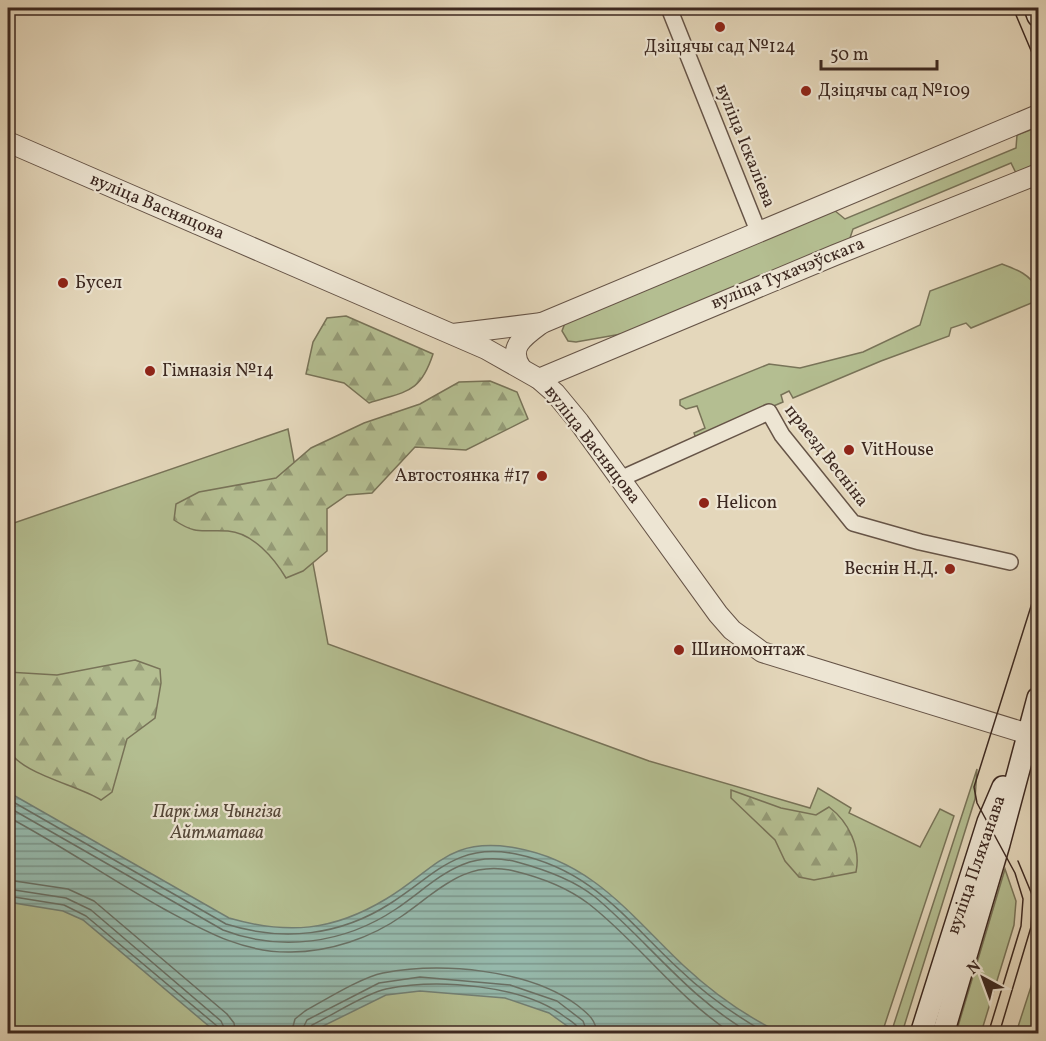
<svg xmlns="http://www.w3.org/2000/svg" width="1046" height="1041" viewBox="0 0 1046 1041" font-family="Vollkorn,serif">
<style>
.green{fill:#b4be91;stroke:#787358;stroke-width:1.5}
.forest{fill:url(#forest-firs);stroke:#787358;stroke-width:1.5}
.water{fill:url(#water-rules);stroke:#728075;stroke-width:1.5}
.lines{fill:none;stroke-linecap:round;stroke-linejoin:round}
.shore{stroke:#697166;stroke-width:1.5}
.minor-casing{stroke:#665447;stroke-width:18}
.tertiary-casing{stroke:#665447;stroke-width:22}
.secondary-casing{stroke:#3c2820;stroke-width:24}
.minor{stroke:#ede5d3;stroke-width:15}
.tertiary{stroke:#ede5d3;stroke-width:20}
.secondary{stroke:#ede5d3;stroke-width:21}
.tram{stroke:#3c2820;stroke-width:1.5}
.poi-dot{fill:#8f2418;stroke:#ede5d3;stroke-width:2}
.labels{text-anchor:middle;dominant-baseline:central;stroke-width:4.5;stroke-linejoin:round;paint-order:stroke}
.poi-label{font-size:18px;fill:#3c2820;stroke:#ede5d3;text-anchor:start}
.street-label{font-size:18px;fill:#3c2820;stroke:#ede5d3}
.park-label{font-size:18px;font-style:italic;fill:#544637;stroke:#ede5d3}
</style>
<defs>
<pattern id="forest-firs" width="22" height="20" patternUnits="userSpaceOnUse" patternTransform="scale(1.5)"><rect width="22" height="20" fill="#b4be91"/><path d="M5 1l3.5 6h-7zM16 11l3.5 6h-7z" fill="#949a76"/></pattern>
<pattern id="water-rules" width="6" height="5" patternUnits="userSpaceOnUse" patternTransform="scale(1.5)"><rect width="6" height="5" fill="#96baad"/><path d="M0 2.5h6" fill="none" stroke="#7c978c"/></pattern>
</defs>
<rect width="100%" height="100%" fill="#e4d7bb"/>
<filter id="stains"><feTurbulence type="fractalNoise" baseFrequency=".00333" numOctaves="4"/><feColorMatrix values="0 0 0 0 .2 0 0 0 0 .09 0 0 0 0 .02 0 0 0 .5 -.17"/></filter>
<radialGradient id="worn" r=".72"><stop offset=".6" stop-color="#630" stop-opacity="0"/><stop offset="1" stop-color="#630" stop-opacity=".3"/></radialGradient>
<g class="green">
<path d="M 1038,127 L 1038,163 L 1016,173 L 1011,163 L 853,229 L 849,241 L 627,333 L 576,342 L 568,341 L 562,331 L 565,323 L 834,210 L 845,219 L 1016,148 L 1017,135 Z"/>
<path d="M 1002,264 C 1018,270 1029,274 1038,289 L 1034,302 L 971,328 L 966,323 L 951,328 L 949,336 L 881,361 L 793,398 L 789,391 L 781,395 L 783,402 L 696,439 L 694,433 L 705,428 L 697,406 L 686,409 L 680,405 L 680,400 L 769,364 L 800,368 L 863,352 L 920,325 L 930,291 Z"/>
<path d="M 288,429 L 328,644 L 649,761 L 810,808 L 818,788 L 851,808 L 849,813 L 920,847 L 940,809 L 954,816 L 882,1033 L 8,1033 L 8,525 Z"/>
<path d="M 977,769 L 975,799 L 902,1033 L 891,1033 Z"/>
<path d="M 1005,869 L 1016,901 L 1014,925 L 981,1033 L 956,1033 Z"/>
<path d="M 1038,965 L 1038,1033 L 1016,1033 Z"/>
</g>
<g class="forest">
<path d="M 346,316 L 433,354 C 420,394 406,391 369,403 L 344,383 L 306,374 L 313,342 L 327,318 Z"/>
<path d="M 490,381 L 517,392 L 528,419 L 466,450 L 415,447 L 372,493 L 347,495 L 327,509 L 327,551 L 303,571 L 286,578 C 274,558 253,533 228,531 C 202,529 198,536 174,520 L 176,504 L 199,492 L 276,478 L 311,448 L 364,423 L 420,404 L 459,382 Z"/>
<path d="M 135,660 L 160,669 L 161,683 L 155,718 L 127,739 L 112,792 L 101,800 C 78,785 17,773 8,748 L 8,672 L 57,675 Z"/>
<path d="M 731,790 L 781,808 L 816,815 L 829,807 C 849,822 861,848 856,872 L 814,880 L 799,877 L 785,861 L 775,840 L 731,798 Z"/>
</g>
<path class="water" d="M 8,792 L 229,918 C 288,935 333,931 386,899 C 435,870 448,836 516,848 C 593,862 631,916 684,966 C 713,993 745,1016 781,1033 L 577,1033 L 549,1013 L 505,998 L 420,991 L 386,995 L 309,1033 L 217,1033 L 83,920 L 63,911 L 8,902 Z"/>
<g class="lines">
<g class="shore">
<path d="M 8,799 L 226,924 C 283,942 340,936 391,903 C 435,875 457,842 516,854 C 593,870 626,920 680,970 C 706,995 736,1016 768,1034"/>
<path d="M 8,807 L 223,930 C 280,952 344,944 396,909 C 436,882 462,848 517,862 C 543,869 574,880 595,897 C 649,942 689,999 752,1034"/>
<path d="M 8,817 C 61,845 111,880 164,909 C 205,931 243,953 291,952 C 329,952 371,938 402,916 C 438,891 466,859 514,871 C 539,877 568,888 589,904 C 640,944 676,997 733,1034"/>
<path d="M 8,880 L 68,889 L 94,901 L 227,1014 L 234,1023 L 236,1034"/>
<path d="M 8,889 L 66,898 L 91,910 L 221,1021 L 227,1034"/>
<path d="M 8,896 L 64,905 L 86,916 L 217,1026 L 219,1034"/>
<path d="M 291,1034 L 295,1019 L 305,1011 C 325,1000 362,977 383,973 C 441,962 528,969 577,1005 C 587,1013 596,1019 597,1034"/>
<path d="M 300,1034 L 307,1020 L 379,983 L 420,977 L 510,985 L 557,1001 L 583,1021 L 588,1034"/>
<path d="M 308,1034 L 312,1025 C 331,1016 366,993 386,989 C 438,978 523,985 565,1017 C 572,1022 579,1025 580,1034"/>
</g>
<g class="minor-casing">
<g id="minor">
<path d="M 669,8 L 758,231"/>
<path d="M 620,479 L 769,412 L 782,435 L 853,523 L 920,542 L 1010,562"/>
</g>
</g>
<g class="tertiary-casing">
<g id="tertiary">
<path d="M 8,142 L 486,349 L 539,379 L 555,393 L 579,422 L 718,614 L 732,630 L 762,652 L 1038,737"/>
<path d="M 453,334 L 542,323"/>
<path d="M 521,368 C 506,347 526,335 542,323 L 1038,115"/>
<path d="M 539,379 L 835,255 L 1038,174"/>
</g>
</g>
<g class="secondary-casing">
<g id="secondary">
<path d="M 1035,8 L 1038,16"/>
<path d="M 921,1034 L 988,822 L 1003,787"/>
<path d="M 943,1034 L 999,844 L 1038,698"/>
</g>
</g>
<use href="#minor" class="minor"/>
<use href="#tertiary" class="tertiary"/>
<use href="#secondary" class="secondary"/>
<g class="tram">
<path d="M 1013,8 L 1038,67"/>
<path d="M 988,1034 L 1021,926 L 1023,899 L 1015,873 L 977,803 L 974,787 L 1038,584"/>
<path d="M 999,1034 L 1031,927 L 1033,897 L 1018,861"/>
</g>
</g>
<g class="poi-dot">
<circle cx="720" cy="27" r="6"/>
<circle cx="806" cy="91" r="6"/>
<circle cx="63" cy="283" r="6"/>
<circle cx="150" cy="371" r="6"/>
<circle cx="849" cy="450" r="6"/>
<circle cx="542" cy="476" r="6"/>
<circle cx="704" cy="503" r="6"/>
<circle cx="950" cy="569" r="6"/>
<circle cx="679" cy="650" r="6"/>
</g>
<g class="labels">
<g class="poi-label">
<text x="720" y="47" text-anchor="middle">Дзіцячы сад №124</text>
<text x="818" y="91">Дзіцячы сад №109</text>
<text x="75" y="283">Бусел</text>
<text x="162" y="371">Гімназія №14</text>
<text x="861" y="450">VitHouse</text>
<text x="530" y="476" text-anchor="end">Автостоянка #17</text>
<text x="716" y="503">Helicon</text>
<text x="938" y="569" text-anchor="end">Веснін Н.Д.</text>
<text x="691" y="650">Шиномонтаж</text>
</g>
<g class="street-label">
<text transform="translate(745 146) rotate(68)">вуліца Іскаліева</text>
<text transform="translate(157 207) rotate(23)">вуліца Васняцова</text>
<text transform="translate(788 274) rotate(-22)">вуліца Тухачэўскага</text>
<text transform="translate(592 445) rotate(52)">вуліца Васняцова</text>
<text transform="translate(826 456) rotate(52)">праезд Весніна</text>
<text transform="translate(977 865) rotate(-71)">вуліца Пляханава</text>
</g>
<g class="park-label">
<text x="217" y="812">Парк імя Чынгіза<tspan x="217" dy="21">Айтматава</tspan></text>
</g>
</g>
<rect width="1046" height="1041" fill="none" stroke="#e4d7bb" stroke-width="30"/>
<rect x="9" y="9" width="1028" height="1023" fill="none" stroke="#3c2820" stroke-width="3"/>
<rect x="15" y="15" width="1016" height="1011" fill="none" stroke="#3c2820" stroke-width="1.5"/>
<g transform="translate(983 978) rotate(319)" stroke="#ede5d3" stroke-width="4.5" paint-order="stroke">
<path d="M0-4.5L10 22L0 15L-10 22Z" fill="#3c2820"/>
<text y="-9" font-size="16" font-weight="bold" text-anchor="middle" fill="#3c2820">N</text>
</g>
<path d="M821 60v9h116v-9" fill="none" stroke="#3c2820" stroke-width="3"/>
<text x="830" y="60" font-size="18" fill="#3c2820" stroke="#ede5d3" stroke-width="4.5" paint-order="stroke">50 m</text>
<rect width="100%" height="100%" filter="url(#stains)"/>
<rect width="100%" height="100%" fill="url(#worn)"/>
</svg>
